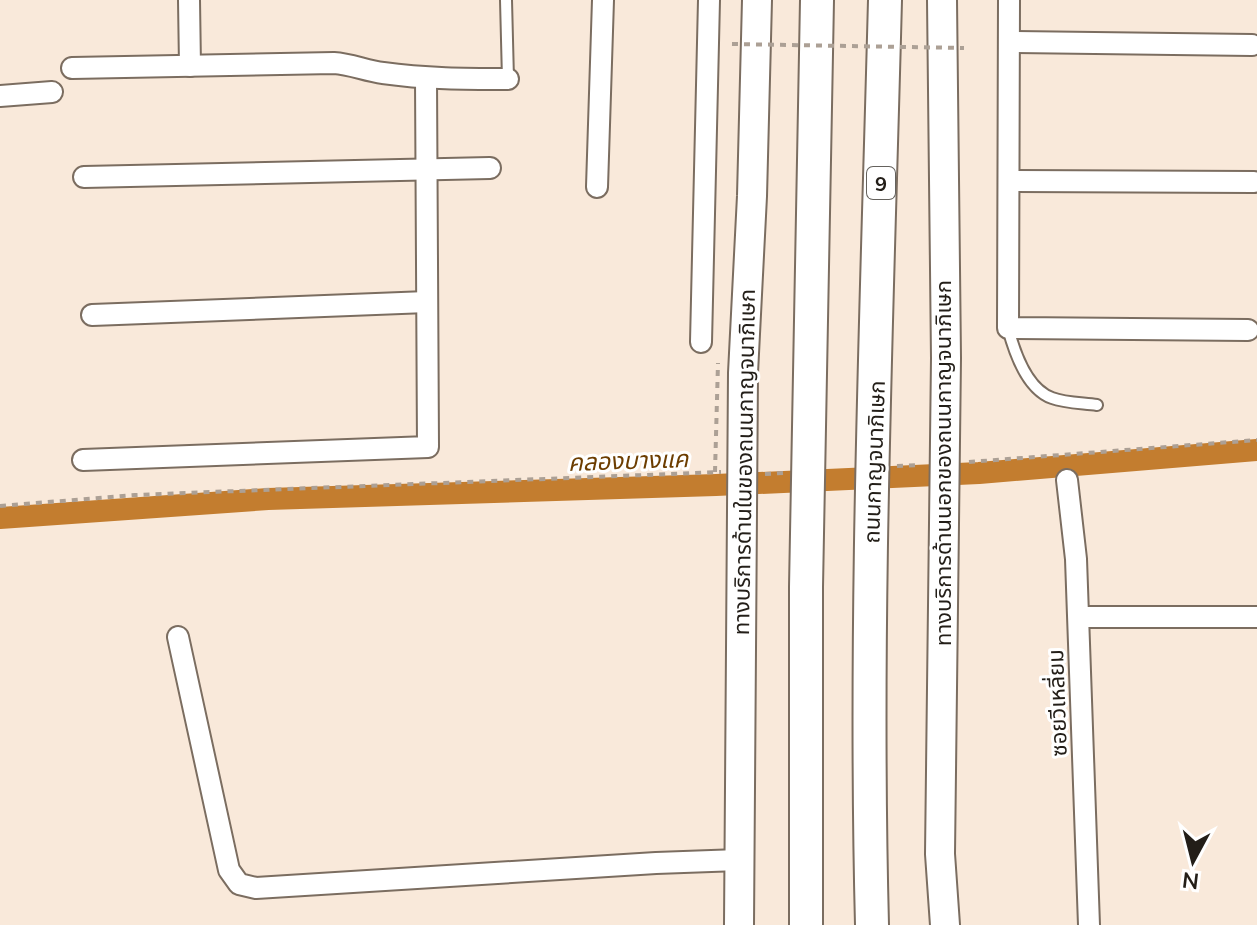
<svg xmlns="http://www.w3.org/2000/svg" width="1257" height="925" viewBox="0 0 1257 925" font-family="Mulish,'Noto Sans Thai',sans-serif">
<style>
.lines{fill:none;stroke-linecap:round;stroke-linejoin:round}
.canal{stroke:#c37d2f;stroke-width:22}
.service-casing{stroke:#7b6d60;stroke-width:14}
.minor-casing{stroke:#7b6d60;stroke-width:24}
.secondary-casing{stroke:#7b6d60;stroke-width:32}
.trunk-casing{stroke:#7b6d60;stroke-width:36}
.path{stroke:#aca095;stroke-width:4;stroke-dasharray:6 6;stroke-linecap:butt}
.service{stroke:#fff;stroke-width:10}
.minor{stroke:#fff;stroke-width:20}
.secondary{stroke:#fff;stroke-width:28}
.trunk{stroke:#fff;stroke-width:32}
.path-bridge{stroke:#aca095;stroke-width:4;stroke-dasharray:6 6;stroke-linecap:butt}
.labels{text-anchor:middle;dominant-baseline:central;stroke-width:6;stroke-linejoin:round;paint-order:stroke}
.shield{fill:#fff;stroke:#65625d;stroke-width:2}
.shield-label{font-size:20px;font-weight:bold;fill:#231e18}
.street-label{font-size:22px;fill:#231e18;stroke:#fff}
.water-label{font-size:24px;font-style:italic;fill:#6c3d00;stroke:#fff}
</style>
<rect width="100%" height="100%" fill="#f9e9da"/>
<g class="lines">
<path class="canal" d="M 0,518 L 268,499 L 716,485 L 979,473 L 1257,450"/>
<g class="service-casing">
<g id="service">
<path d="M 506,0 L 508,79"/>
<path d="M 1008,328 C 1014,351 1027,389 1052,398 C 1065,403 1083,403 1097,405"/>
</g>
</g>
<g class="minor-casing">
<g id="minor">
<path d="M 189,0 L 190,66"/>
<path d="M 1009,0 L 1008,328 L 1248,330"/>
<path d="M 1009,42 L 1252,45"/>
<path d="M 72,68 L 334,63 C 351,64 366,71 383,73 C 425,79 466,79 508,79"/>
<path d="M 0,96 L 52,92"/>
<path d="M 84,177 L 490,168"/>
<path d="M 1009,181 L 1254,182"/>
<path d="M 597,187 L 603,0"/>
<path d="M 92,315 L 427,302"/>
<path d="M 701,342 L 709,0"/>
<path d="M 83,460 L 428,447 L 426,79"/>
<path d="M 1067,480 L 1076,559 L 1089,925"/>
<path d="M 1079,617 L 1257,617"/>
<path d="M 178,637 L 229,870 L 239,884 L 256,888 L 656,863 L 739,860"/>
</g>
</g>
<g class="secondary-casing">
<g id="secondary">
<path d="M 942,0 L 946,358 L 940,854 L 945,925"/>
<path d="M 739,925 L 743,373 L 752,196 L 757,0"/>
</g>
</g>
<g class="trunk-casing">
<g id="trunk">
<path d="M 806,925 L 806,587 L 817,0"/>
<path d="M 872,925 C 864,617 877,308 885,0"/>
</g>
</g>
<g class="path">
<path d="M 969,462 L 1257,440"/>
<path d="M 897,466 L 920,465"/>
<path d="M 715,472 L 718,363"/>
<path d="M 765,474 L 784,473"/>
<path d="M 0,506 L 135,495 L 721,472"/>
</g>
<use href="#service" class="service"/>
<use href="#minor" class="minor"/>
<use href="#secondary" class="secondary"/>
<use href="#trunk" class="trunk"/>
<path class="path-bridge" d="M 732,44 L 964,48"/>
</g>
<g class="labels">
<rect class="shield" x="867" y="167" width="28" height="32" rx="6"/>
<g class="shield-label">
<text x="881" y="183">9</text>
</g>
<g class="street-label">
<text transform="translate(744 462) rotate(-89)">ทางบริการด้านในของถนนกาญจนาภิเษก</text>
<text transform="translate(874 462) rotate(-88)">ถนนกาญจนาภิเษก</text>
<text transform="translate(943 463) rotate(-90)">ทางบริการด้านนอกของถนนกาญจนาภิเษก</text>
<text transform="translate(1057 703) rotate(-92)">ซอยวีเหลี่ยม</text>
</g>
<g class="water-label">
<text transform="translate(628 460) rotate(-2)">คลองบางแค</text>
</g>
</g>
<g transform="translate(1193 861) rotate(187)" stroke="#ffffff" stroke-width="6" paint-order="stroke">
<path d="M0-6L14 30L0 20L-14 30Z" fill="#231e18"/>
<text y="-12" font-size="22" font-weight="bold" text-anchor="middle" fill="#231e18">N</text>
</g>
</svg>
